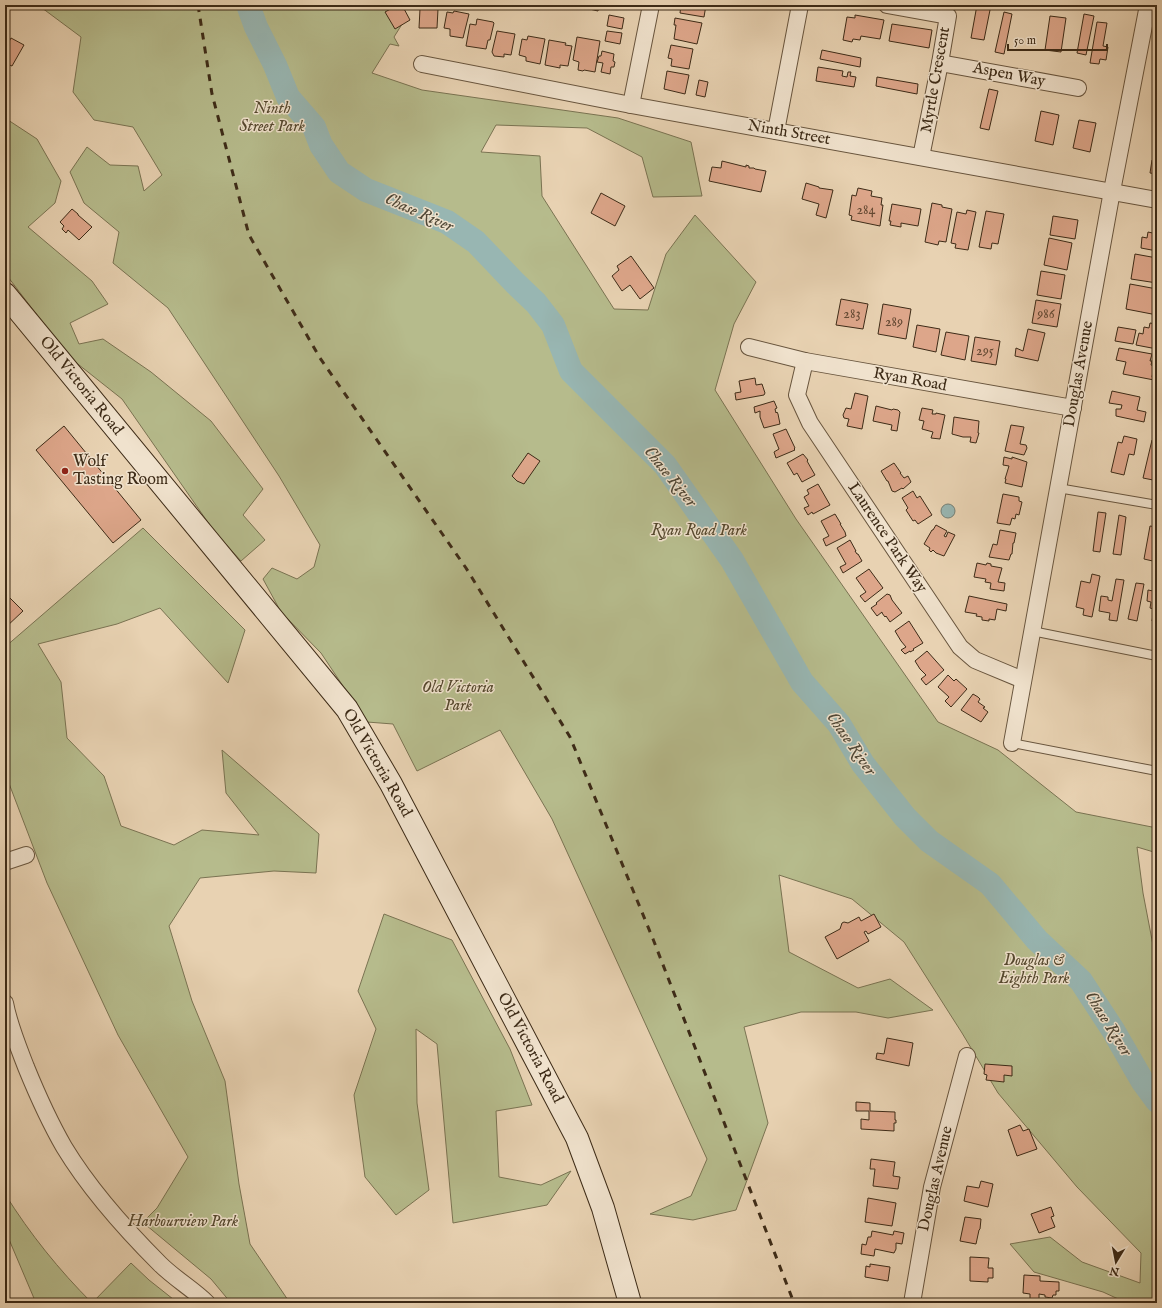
<svg xmlns="http://www.w3.org/2000/svg" width="1162" height="1308" viewBox="0 0 1162 1308" font-family="'IM FELL English',serif">
<style>
.green{fill:#b6bb8c;stroke:#7a7352}
.water{fill:#98b6b2;stroke:#747e74}
.lines{fill:none;stroke-linecap:round;stroke-linejoin:round}
.river{stroke:#98b6b2;stroke-width:24}
.building{fill:#dda68a;stroke:#3d2b17}
.lane-casing{stroke:#68553e;stroke-width:10}
.street-casing{stroke:#68553e;stroke-width:18}
.secondary-casing{stroke:#3d2b17;stroke-width:24}
.lane{stroke:#f0e2cd;stroke-width:8}
.street{stroke:#f0e2cd;stroke-width:16}
.secondary{stroke:#f0e2cd;stroke-width:22}
.rail{stroke:#3d2b17;stroke-width:3;stroke-dasharray:7 7;stroke-linecap:butt}
.poi-dot{fill:#8f2418;stroke:#f0e2cd;stroke-width:1.5}
.labels{text-anchor:middle;dominant-baseline:central;stroke-width:3;stroke-linejoin:round;paint-order:stroke}
.number-label{font-size:14px;fill:#654a34}
.street-label{font-size:16px;fill:#3d2b17;stroke:#f0e2cd}
.park-label{font-size:16px;font-style:italic;fill:#55482e;stroke:#f0e2cd}
.poi-label{font-size:16px;fill:#3d2b17;stroke:#f0e2cd;text-anchor:start}
.water-label{font-size:17px;font-style:italic;fill:#4f4736;stroke:#f0e2cd}
</style>
<rect width="100%" height="100%" fill="#e8d2b2"/>
<filter id="stains"><feTurbulence type="fractalNoise" baseFrequency=".005" numOctaves="4"/><feColorMatrix values="0 0 0 0 .2 0 0 0 0 .09 0 0 0 0 .02 0 0 0 .5 -.17"/></filter>
<radialGradient id="worn" r=".72"><stop offset=".6" stop-color="#630" stop-opacity="0"/><stop offset="1" stop-color="#630" stop-opacity=".3"/></radialGradient>
<g class="green">
<path d="M 38,5 L 392,5 L 404,21 L 394,37 L 399,46 L 390,44 L 372,73 L 422,90 L 618,118 L 691,142 L 702,196 L 653,197 L 642,157 L 587,128 L 496,125 L 481,152 L 540,156 L 542,196 L 614,309 L 648,310 L 666,254 L 695,215 L 756,282 L 734,324 L 715,390 L 796,519 L 938,722 L 998,750 L 1076,812 L 1157,828 L 1157,853 L 1137,847 L 1143,893 L 1157,966 L 1157,1303 L 1127,1303 L 1103,1292 L 1034,1272 L 1010,1244 L 1050,1237 L 1082,1262 L 1140,1283 L 1141,1253 L 1077,1187 L 998,1093 L 962,1033 L 904,942 L 852,899 L 779,875 L 789,952 L 858,988 L 890,979 L 933,1010 L 888,1018 L 856,1012 L 801,1012 L 744,1027 L 768,1123 L 736,1210 L 693,1220 L 650,1214 L 691,1196 L 707,1159 L 552,819 L 500,730 L 417,771 L 393,724 L 367,722 L 321,653 L 281,612 L 263,579 L 272,568 L 297,579 L 314,567 L 320,545 L 279,476 L 168,308 L 113,263 L 119,232 L 84,203 L 70,172 L 87,147 L 110,165 L 138,166 L 144,191 L 162,175 L 133,127 L 94,120 L 73,92 L 81,37 Z"/>
<path d="M 5,118 L 37,139 L 61,181 L 55,203 L 28,227 L 92,281 L 108,304 L 70,323 L 79,344 L 103,339 L 151,372 L 211,421 L 263,489 L 243,515 L 265,540 L 241,561 L 214,531 L 122,399 L 69,357 L 5,273 Z"/>
<path d="M 143,528 L 245,630 L 228,683 L 160,608 L 117,624 L 38,644 L 61,682 L 67,738 L 104,776 L 121,826 L 174,845 L 202,830 L 259,835 L 226,793 L 222,750 L 319,834 L 316,873 L 274,871 L 200,878 L 169,926 L 192,1001 L 225,1081 L 239,1184 L 250,1244 L 290,1303 L 231,1303 L 211,1279 L 146,1225 L 148,1223 L 145,1220 L 157,1208 L 188,1157 L 118,1035 L 47,883 L 5,773 L 5,647 Z"/>
<path d="M 384,914 L 452,940 L 510,1049 L 532,1105 L 496,1111 L 499,1177 L 541,1185 L 571,1171 L 547,1205 L 453,1223 L 437,1044 L 416,1029 L 417,1103 L 429,1190 L 396,1215 L 365,1177 L 354,1095 L 376,1029 L 358,991 Z"/>
<path d="M 5,1194 C 30,1234 59,1270 92,1303 L 36,1303 L 5,1230 Z"/>
<path d="M 131,1263 L 149,1280 L 178,1303 L 92,1303 Z"/>
</g>
<circle class="water" cx="948" cy="511" r="7"/>
<g class="lines">
<path class="river" d="M 248,5 L 256,27 L 275,65 L 288,97 L 314,127 L 321,145 L 339,172 L 366,190 L 447,222 L 476,242 L 515,283 L 536,303 L 553,325 L 571,371 L 665,465 L 732,560 L 802,682 L 839,724 L 863,764 L 905,817 L 929,841 L 990,884 L 1037,940 L 1081,981 L 1113,1030 L 1143,1082 L 1157,1101"/>
</g>
<g class="building">
<path d="M 398,5 L 402,5 L 410,20 L 395,29 L 385,12 Z"/>
<path d="M 581,5 L 599,5 L 598,11 L 581,7 Z"/>
<path d="M 681,5 L 706,5 L 704,17 L 680,13 Z"/>
<path d="M 977,5 L 991,5 L 984,40 L 971,38 Z"/>
<path d="M 420,9 L 438,9 L 437,28 L 419,28 Z"/>
<path d="M 454,11 L 469,14 L 463,38 L 450,36 L 450,29 L 444,28 L 447,12 L 453,13 Z"/>
<path d="M 1004,12 L 1012,14 L 1004,54 L 995,52 Z"/>
<path d="M 1084,14 L 1094,16 L 1086,55 L 1077,53 Z"/>
<path d="M 609,15 L 624,18 L 622,29 L 607,26 Z"/>
<path d="M 855,15 L 884,20 L 880,39 L 861,36 L 860,40 L 853,39 L 852,42 L 843,40 L 847,17 L 855,18 Z"/>
<path d="M 1050,16 L 1066,18 L 1061,52 L 1045,50 Z"/>
<path d="M 675,18 L 702,23 L 697,44 L 674,39 L 676,25 L 674,25 Z"/>
<path d="M 477,19 L 493,22 L 494,23 L 490,40 L 488,40 L 486,49 L 466,46 L 470,24 L 476,25 Z"/>
<path d="M 1097,22 L 1107,23 L 1103,46 L 1108,47 L 1106,60 L 1100,59 L 1099,64 L 1090,63 Z"/>
<path d="M 892,24 L 932,30 L 929,48 L 889,41 Z"/>
<path d="M 497,31 L 515,34 L 511,55 L 504,54 L 504,57 L 494,56 L 492,52 Z"/>
<path d="M 607,31 L 622,33 L 620,44 L 605,41 Z"/>
<path d="M 528,36 L 545,39 L 540,64 L 526,61 L 526,57 L 519,55 L 522,39 L 527,40 Z"/>
<path d="M 577,37 L 600,41 L 595,72 L 584,70 L 583,71 L 578,70 L 579,62 L 573,60 Z"/>
<path d="M 11,38 L 24,45 L 12,66 L 7,64 L 6,66 L 5,65 L 5,49 Z"/>
<path d="M 549,40 L 566,43 L 565,45 L 572,46 L 568,66 L 560,65 L 560,68 L 545,65 Z"/>
<path d="M 671,45 L 693,49 L 689,69 L 671,66 L 672,59 L 668,58 Z"/>
<path d="M 822,50 L 861,58 L 860,67 L 820,59 Z"/>
<path d="M 602,51 L 614,54 L 613,61 L 615,62 L 614,67 L 611,67 L 610,74 L 601,72 L 603,63 L 597,62 L 599,56 L 601,56 Z"/>
<path d="M 818,67 L 843,71 L 842,76 L 847,77 L 848,72 L 851,72 L 850,76 L 856,77 L 854,87 L 816,81 Z"/>
<path d="M 667,71 L 689,75 L 685,94 L 664,89 Z"/>
<path d="M 877,77 L 918,84 L 917,94 L 876,86 Z"/>
<path d="M 699,80 L 708,82 L 705,97 L 696,95 Z"/>
<path d="M 989,89 L 998,91 L 989,130 L 980,128 Z"/>
<path d="M 1041,111 L 1059,115 L 1053,145 L 1035,141 Z"/>
<path d="M 1079,120 L 1096,123 L 1090,152 L 1073,148 Z"/>
<path d="M 1152,160 L 1157,161 L 1157,174 L 1150,173 Z"/>
<path d="M 722,161 L 746,167 L 746,165 L 749,166 L 749,168 L 754,168 L 755,169 L 766,171 L 761,192 L 709,181 L 712,167 L 721,168 Z"/>
<path d="M 806,183 L 819,187 L 819,188 L 833,190 L 826,218 L 816,215 L 819,204 L 802,199 Z"/>
<path d="M 858,188 L 872,191 L 871,196 L 882,198 L 881,205 L 883,205 L 880,226 L 851,220 L 852,216 L 849,215 L 852,195 L 856,196 Z"/>
<path d="M 601,193 L 625,206 L 615,226 L 591,213 Z"/>
<path d="M 932,203 L 942,205 L 942,207 L 952,209 L 946,242 L 939,241 L 938,245 L 925,242 Z"/>
<path d="M 892,204 L 921,209 L 918,226 L 901,223 L 901,227 L 890,225 L 891,221 L 889,221 Z"/>
<path d="M 72,209 L 78,214 L 78,215 L 92,227 L 79,240 L 68,230 L 66,233 L 62,229 L 64,226 L 60,222 Z"/>
<path d="M 967,210 L 976,212 L 968,250 L 955,248 L 956,244 L 951,243 L 957,212 L 966,214 Z"/>
<path d="M 986,211 L 1004,214 L 998,244 L 992,243 L 991,249 L 979,247 Z"/>
<path d="M 1053,216 L 1078,220 L 1075,239 L 1050,235 Z"/>
<path d="M 1148,232 L 1157,234 L 1157,251 L 1141,248 L 1142,237 L 1147,238 Z"/>
<path d="M 1049,238 L 1072,243 L 1067,270 L 1044,265 Z"/>
<path d="M 1135,254 L 1157,258 L 1157,283 L 1131,279 Z"/>
<path d="M 631,256 L 654,288 L 640,299 L 630,285 L 622,291 L 612,276 L 619,270 L 617,266 Z"/>
<path d="M 1041,271 L 1065,275 L 1061,299 L 1037,295 Z"/>
<path d="M 1130,284 L 1157,289 L 1157,315 L 1126,309 Z"/>
<path d="M 841,299 L 868,304 L 863,329 L 836,325 Z"/>
<path d="M 1036,300 L 1061,304 L 1057,327 L 1032,323 Z"/>
<path d="M 883,304 L 911,309 L 906,339 L 878,334 Z"/>
<path d="M 1156,321 L 1157,349 L 1136,345 L 1139,333 L 1143,334 L 1144,327 L 1149,328 L 1150,323 L 1156,324 Z"/>
<path d="M 917,325 L 940,329 L 936,352 L 913,347 Z"/>
<path d="M 1118,327 L 1136,330 L 1133,344 L 1115,341 Z"/>
<path d="M 1028,329 L 1045,333 L 1038,361 L 1015,356 L 1016,348 L 1023,351 Z"/>
<path d="M 946,332 L 969,336 L 965,360 L 941,355 Z"/>
<path d="M 975,337 L 1000,341 L 996,365 L 971,361 Z"/>
<path d="M 1119,348 L 1152,354 L 1150,361 L 1152,361 L 1151,365 L 1154,366 L 1152,377 L 1155,377 L 1154,380 L 1123,374 L 1126,362 L 1116,360 Z"/>
<path d="M 755,378 L 756,385 L 762,384 L 765,393 L 764,395 L 736,400 L 735,393 L 741,392 L 739,381 Z"/>
<path d="M 1112,391 L 1140,397 L 1137,410 L 1146,412 L 1144,422 L 1116,416 L 1116,409 L 1121,409 L 1122,405 L 1109,403 Z"/>
<path d="M 855,393 L 868,396 L 862,429 L 847,426 L 849,419 L 844,418 L 843,415 L 846,408 L 851,409 Z"/>
<path d="M 774,401 L 777,408 L 775,409 L 776,413 L 777,412 L 778,414 L 780,424 L 764,428 L 760,417 L 760,411 L 755,413 L 754,407 Z"/>
<path d="M 876,406 L 892,410 L 893,409 L 898,410 L 900,412 L 897,431 L 891,430 L 892,425 L 873,421 Z"/>
<path d="M 922,408 L 933,410 L 932,414 L 936,414 L 936,413 L 945,415 L 940,439 L 931,438 L 933,432 L 922,429 L 924,421 L 919,420 Z"/>
<path d="M 954,417 L 979,421 L 978,433 L 979,433 L 976,443 L 970,442 L 971,437 L 963,437 L 952,434 Z"/>
<path d="M 1011,425 L 1024,427 L 1020,444 L 1026,445 L 1027,448 L 1024,455 L 1005,451 Z"/>
<path d="M 64,426 L 141,520 L 113,543 L 36,450 Z"/>
<path d="M 786,429 L 795,448 L 794,449 L 795,450 L 776,458 L 774,452 L 779,449 L 773,434 Z"/>
<path d="M 1124,436 L 1137,439 L 1134,455 L 1129,454 L 1124,475 L 1111,472 L 1118,442 L 1122,443 Z"/>
<path d="M 1152,440 L 1157,441 L 1157,466 L 1156,466 L 1153,480 L 1143,478 Z"/>
<path d="M 528,453 L 540,461 L 524,484 L 517,481 L 512,476 Z"/>
<path d="M 803,454 L 808,460 L 807,461 L 815,475 L 802,482 L 797,473 L 794,475 L 787,463 Z"/>
<path d="M 1004,457 L 1012,459 L 1012,457 L 1027,462 L 1022,487 L 1005,483 L 1006,479 L 1005,479 L 1009,466 L 1003,465 Z"/>
<path d="M 894,463 L 901,473 L 900,473 L 904,478 L 908,476 L 911,482 L 903,489 L 902,488 L 895,492 L 892,491 L 888,481 L 887,481 L 881,471 Z"/>
<path d="M 818,484 L 830,505 L 813,514 L 812,512 L 808,515 L 804,508 L 809,506 L 804,497 L 809,494 L 807,490 Z"/>
<path d="M 913,491 L 917,498 L 920,496 L 932,515 L 918,524 L 915,520 L 913,521 L 906,510 L 908,508 L 902,498 Z"/>
<path d="M 1003,494 L 1019,497 L 1019,501 L 1022,502 L 1019,515 L 1016,514 L 1015,519 L 1012,518 L 1010,525 L 997,523 Z"/>
<path d="M 1098,512 L 1106,513 L 1100,552 L 1093,551 Z"/>
<path d="M 835,514 L 841,524 L 840,524 L 845,532 L 846,536 L 826,546 L 823,539 L 829,536 L 821,521 Z"/>
<path d="M 1119,515 L 1126,517 L 1121,555 L 1113,554 Z"/>
<path d="M 936,525 L 947,531 L 944,536 L 946,537 L 948,532 L 955,535 L 944,556 L 936,553 L 933,550 L 931,552 L 929,550 L 930,548 L 924,544 L 932,530 L 933,530 Z"/>
<path d="M 1150,526 L 1157,527 L 1157,562 L 1144,559 Z"/>
<path d="M 1000,530 L 1016,533 L 1014,543 L 1013,543 L 1012,554 L 1011,554 L 1009,560 L 989,557 L 993,544 L 997,545 Z"/>
<path d="M 850,540 L 856,551 L 855,551 L 857,554 L 858,554 L 862,561 L 843,573 L 840,567 L 846,564 L 837,548 Z"/>
<path d="M 977,563 L 986,565 L 987,563 L 991,564 L 991,566 L 1002,568 L 998,582 L 1005,583 L 1004,591 L 990,589 L 991,583 L 985,582 L 986,579 L 974,577 Z"/>
<path d="M 869,569 L 883,588 L 865,602 L 860,596 L 866,592 L 856,578 Z"/>
<path d="M 1092,574 L 1100,576 L 1092,617 L 1083,615 L 1084,609 L 1076,607 L 1081,581 L 1090,583 Z"/>
<path d="M 1116,579 L 1124,580 L 1117,621 L 1109,620 L 1110,613 L 1099,611 L 1101,596 L 1108,597 L 1108,600 L 1112,601 Z"/>
<path d="M 1136,583 L 1144,584 L 1137,621 L 1128,619 Z"/>
<path d="M 1154,587 L 1157,587 L 1157,621 L 1152,621 L 1154,609 L 1150,608 L 1151,602 L 1147,601 L 1148,590 L 1153,591 Z"/>
<path d="M 5,593 L 23,611 L 5,628 Z"/>
<path d="M 887,594 L 890,595 L 892,600 L 902,613 L 890,622 L 886,616 L 885,617 L 882,613 L 882,612 L 877,616 L 871,608 L 877,604 L 876,603 Z"/>
<path d="M 969,596 L 1007,604 L 1006,611 L 997,609 L 995,620 L 989,619 L 989,621 L 982,620 L 982,617 L 976,616 L 977,614 L 965,612 Z"/>
<path d="M 909,621 L 923,643 L 913,649 L 914,650 L 910,652 L 910,651 L 905,654 L 901,650 L 906,647 L 901,641 L 895,631 Z"/>
<path d="M 927,651 L 944,670 L 936,677 L 926,685 L 921,679 L 926,675 L 920,669 L 915,661 Z"/>
<path d="M 948,675 L 954,681 L 956,679 L 967,689 L 951,707 L 945,701 L 949,697 L 938,687 Z"/>
<path d="M 973,694 L 978,697 L 980,699 L 978,702 L 985,707 L 983,708 L 988,712 L 981,722 L 961,710 Z"/>
<path d="M 874,914 L 881,927 L 868,934 L 866,931 L 864,932 L 869,941 L 837,959 L 825,937 L 840,929 L 842,923 L 844,922 L 848,923 L 859,917 L 861,921 Z"/>
<path d="M 887,1038 L 913,1043 L 909,1066 L 876,1059 L 877,1053 L 884,1054 Z"/>
<path d="M 985,1064 L 1012,1066 L 1012,1076 L 1004,1075 L 1004,1082 L 986,1080 L 987,1075 L 984,1074 Z"/>
<path d="M 856,1102 L 870,1103 L 870,1111 L 895,1112 L 895,1120 L 896,1120 L 896,1123 L 894,1123 L 894,1131 L 861,1129 L 861,1119 L 869,1120 L 869,1111 L 856,1111 Z"/>
<path d="M 1020,1125 L 1023,1131 L 1029,1129 L 1037,1149 L 1017,1156 L 1008,1130 Z"/>
<path d="M 871,1159 L 895,1162 L 893,1176 L 900,1177 L 898,1189 L 873,1186 L 875,1169 L 870,1169 Z"/>
<path d="M 981,1181 L 993,1184 L 988,1207 L 964,1201 L 967,1186 L 979,1188 Z"/>
<path d="M 868,1198 L 896,1203 L 892,1226 L 865,1222 Z"/>
<path d="M 1051,1207 L 1054,1216 L 1051,1217 L 1055,1227 L 1039,1233 L 1031,1214 Z"/>
<path d="M 965,1217 L 981,1219 L 980,1229 L 979,1230 L 976,1244 L 960,1241 Z"/>
<path d="M 872,1231 L 893,1235 L 894,1231 L 904,1233 L 902,1244 L 896,1243 L 896,1249 L 894,1253 L 875,1249 L 874,1256 L 861,1254 L 862,1244 L 866,1245 L 868,1237 L 871,1237 Z"/>
<path d="M 970,1257 L 989,1258 L 988,1268 L 993,1268 L 993,1278 L 988,1278 L 988,1282 L 970,1281 Z"/>
<path d="M 870,1264 L 890,1267 L 888,1281 L 865,1277 L 866,1266 L 870,1267 Z"/>
<path d="M 1024,1275 L 1040,1276 L 1040,1281 L 1059,1282 L 1059,1291 L 1056,1291 L 1056,1295 L 1053,1295 L 1052,1298 L 1045,1297 L 1045,1295 L 1039,1294 L 1039,1299 L 1030,1299 L 1030,1294 L 1023,1293 Z"/>
</g>
<g class="lines">
<g class="lane-casing">
<g id="lane">
<path d="M 1058,488 L 1157,505"/>
<path d="M 1032,631 L 1157,656"/>
<path d="M 1012,743 L 1157,771"/>
</g>
</g>
<g class="street-casing">
<g id="street">
<path d="M 887,5 L 948,16 L 940,63 L 921,157"/>
<path d="M 940,63 L 1078,88"/>
<path d="M 422,64 L 631,105 L 1157,200"/>
<path d="M 631,105 L 651,5"/>
<path d="M 776,131 L 800,5"/>
<path d="M 749,347 L 805,361 L 1073,408"/>
<path d="M 805,361 L 797,395 L 810,423 L 960,647 L 975,660 L 1023,680"/>
<path d="M 1012,743 L 1112,191 L 1148,5"/>
<path d="M 5,862 L 26,855"/>
<path d="M 5,1003 C 9,1025 18,1046 26,1067 C 37,1094 49,1121 64,1147 C 90,1190 125,1229 160,1264 C 175,1279 193,1289 207,1303"/>
<path d="M 912,1303 L 932,1187 L 967,1056"/>
</g>
</g>
<g class="secondary-casing">
<path id="secondary" d="M 5,294 L 347,709 L 391,784 L 577,1138 L 603,1208 L 630,1303"/>
</g>
<use href="#lane" class="lane"/>
<use href="#street" class="street"/>
<use href="#secondary" class="secondary"/>
<path class="rail" d="M 198,5 L 212,94 L 249,235 L 320,358 L 466,568 L 570,737 L 653,939 L 794,1303"/>
</g>
<circle class="poi-dot" cx="65" cy="471" r="4"/>
<g class="labels">
<g class="number-label">
<text x="866" y="210">284</text>
<text x="852" y="314">283</text>
<text x="1046" y="314">986</text>
<text x="894" y="322">289</text>
<text x="985" y="351">295</text>
</g>
<g class="street-label">
<text transform="translate(1009 75) rotate(11)">Aspen Way</text>
<text transform="translate(936 80) rotate(-80)">Myrtle Crescent</text>
<text transform="translate(789 133) rotate(10)">Ninth Street</text>
<text transform="translate(1079 374) rotate(-80)">Douglas Avenue</text>
<text transform="translate(910 380) rotate(10)">Ryan Road</text>
<text transform="translate(81 386) rotate(51)">Old Victoria Road</text>
<text transform="translate(887 538) rotate(56)">Laurence Park Way</text>
<text transform="translate(377 763) rotate(60)">Old Victoria Road</text>
<text transform="translate(530 1048) rotate(62)">Old Victoria Road</text>
<text transform="translate(936 1179) rotate(-77)">Douglas Avenue</text>
</g>
<g class="park-label">
<text x="272" y="109">Ninth<tspan x="272" dy="18">Street Park</tspan></text>
<text x="699" y="531">Ryan Road Park</text>
<text x="458" y="688">Old Victoria<tspan x="458" dy="18">Park</tspan></text>
<text x="1034" y="961">Douglas &amp;<tspan x="1034" dy="18">Eighth Park</tspan></text>
<text x="183" y="1222">Harbourview Park</text>
</g>
<g class="poi-label">
<text x="73" y="462">Wolf<tspan x="73" dy="18">Tasting Room</tspan></text>
</g>
<g class="water-label">
<text transform="translate(419 213) rotate(24)">Chase River</text>
<text transform="translate(670 477) rotate(51)">Chase River</text>
<text transform="translate(851 744) rotate(55)">Chase River</text>
<text transform="translate(1108 1024) rotate(58)">Chase River</text>
</g>
</g>
<rect width="1162" height="1308" fill="none" stroke="#e8d2b2" stroke-width="20"/>
<rect x="6" y="6" width="1150" height="1296" fill="none" stroke="#3d2b17" stroke-width="2"/>
<rect x="10" y="10" width="1142" height="1288" fill="none" stroke="#3d2b17"/>
<g transform="translate(1116 1262) rotate(190)" stroke="#f0e2cd" stroke-width="3" paint-order="stroke">
<path d="M0-3L7 15L0 10L-7 15Z" fill="#3d2b17"/>
<text y="-6" font-size="11" font-weight="bold" text-anchor="middle" fill="#3d2b17">N</text>
</g>
<path d="M1008 44v6h99v-6" fill="none" stroke="#3d2b17" stroke-width="2"/>
<text x="1014" y="44" font-size="12" fill="#3d2b17" stroke="#f0e2cd" stroke-width="3" paint-order="stroke">50 m</text>
<rect width="100%" height="100%" filter="url(#stains)"/>
<rect width="100%" height="100%" fill="url(#worn)"/>
</svg>
